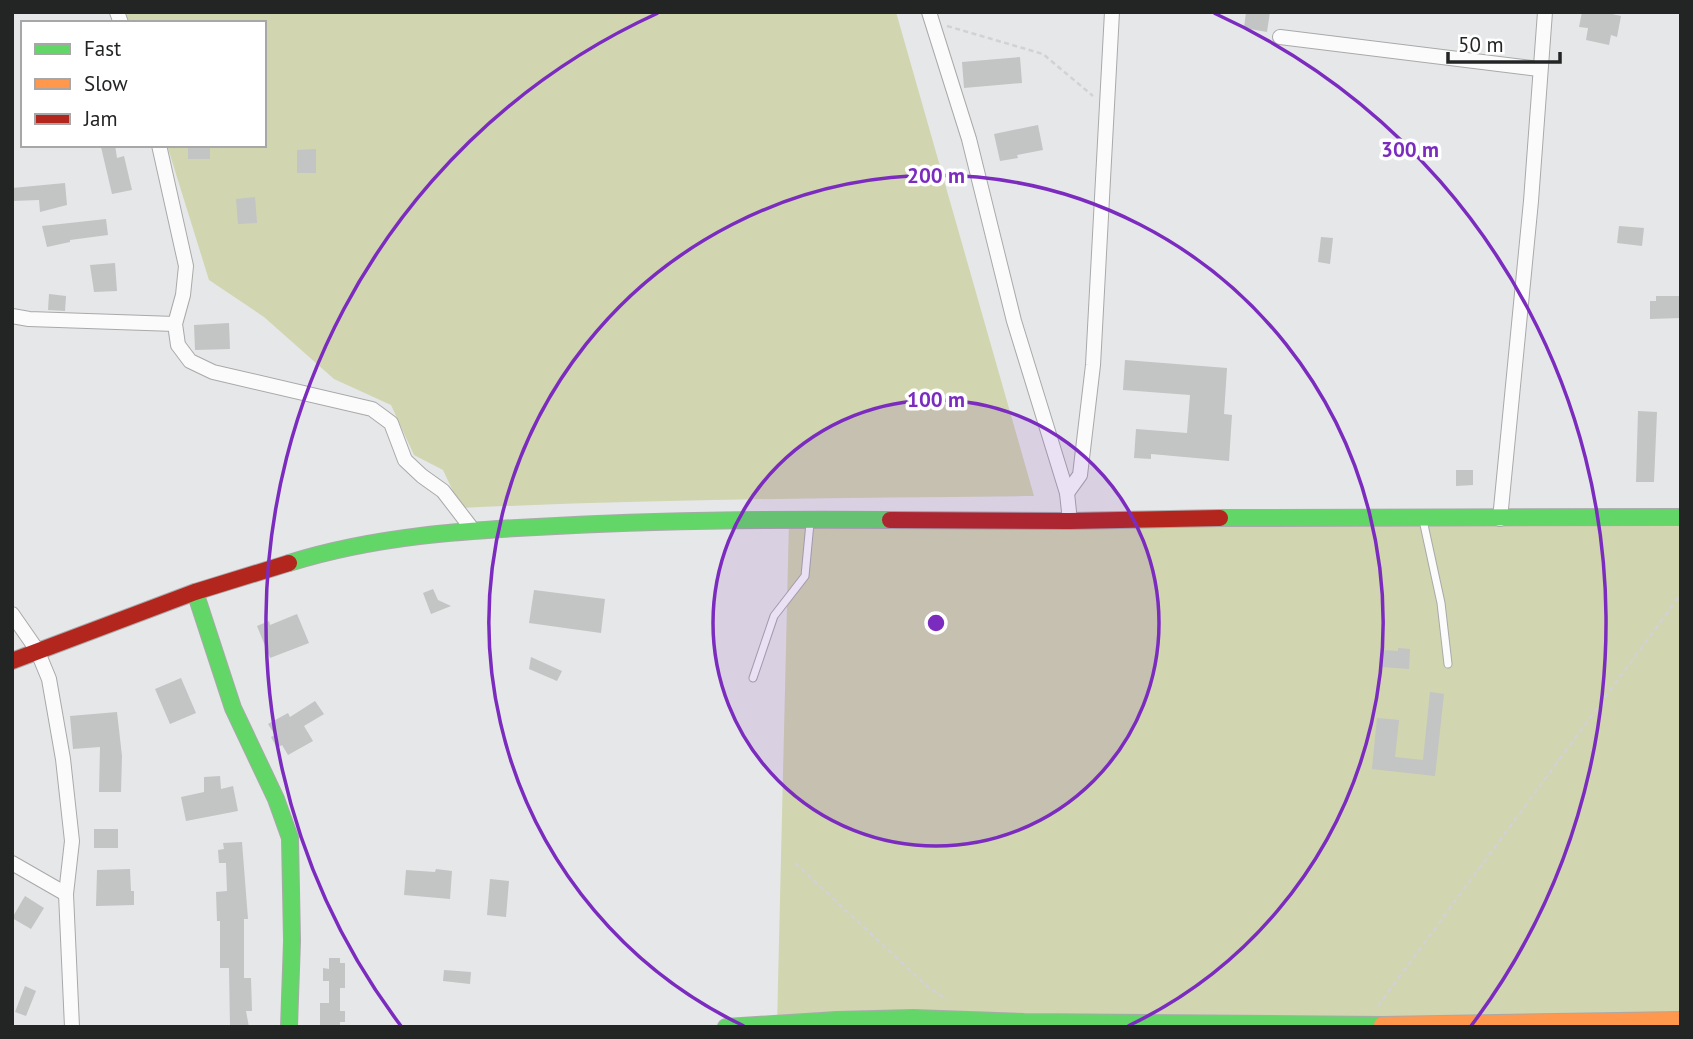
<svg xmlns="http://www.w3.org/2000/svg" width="1693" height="1039" viewBox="0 0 1693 1039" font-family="'PT Sans',sans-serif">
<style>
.green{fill:#d1d5b0}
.building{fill:#c3c4c4}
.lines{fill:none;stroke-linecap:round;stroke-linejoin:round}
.lane-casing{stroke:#a9a9aa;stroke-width:9}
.street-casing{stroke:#a9a9aa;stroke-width:16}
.fast-casing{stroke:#a9a9aa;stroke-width:18}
.slow-casing{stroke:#a9a9aa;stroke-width:18}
.jam-casing{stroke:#a9a9aa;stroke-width:18}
.path{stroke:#d2d2d3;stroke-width:2.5;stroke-dasharray:5 3.5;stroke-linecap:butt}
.lane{stroke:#fbfbfc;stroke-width:7}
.street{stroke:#fbfbfc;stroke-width:14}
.fast{stroke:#63d668;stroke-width:16}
.slow{stroke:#ff974d;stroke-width:16}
.jam{stroke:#b3261e;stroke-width:16}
.ring{fill:none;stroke:#7b2cbf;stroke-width:3.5}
.centre{fill:#7b2cbf;stroke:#fff;stroke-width:3.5}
.ring-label{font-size:21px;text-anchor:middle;font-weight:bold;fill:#7b2cbf;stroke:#fff;stroke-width:7;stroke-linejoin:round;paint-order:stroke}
</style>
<rect width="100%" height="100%" fill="#e6e7e8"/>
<g class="green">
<path d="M 123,12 L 896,12 L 1034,496 C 843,498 652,499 461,508 L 443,470 L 414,455 L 391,405 L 334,379 L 264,317 L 209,280 L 167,145 L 264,145 L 264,23 L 127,23 Z"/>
<path d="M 789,521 L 1681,521 L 1681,1027 L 777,1027 Z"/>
</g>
<g class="building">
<path d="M 1246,12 L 1270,12 L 1267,32 L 1244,28 Z"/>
<path d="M 1582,12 L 1603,12 L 1621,16 L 1617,37 L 1611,35 L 1609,45 L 1586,40 L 1588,28 L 1579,27 Z"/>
<path d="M 1020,57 L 1022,83 L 964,88 L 962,62 Z"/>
<path d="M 1038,125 L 1043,150 L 1017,155 L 1018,158 L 1000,161 L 994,134 Z"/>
<path d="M 115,145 L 117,158 L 124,156 L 132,190 L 112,194 L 101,147 Z"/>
<rect x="188" y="145" width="22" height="14"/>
<path d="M 316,149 L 316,173 L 297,173 L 297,150 Z"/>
<path d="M 65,183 L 67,205 L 40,212 L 39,200 L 12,201 L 12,188 Z"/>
<path d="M 255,197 L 257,223 L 238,224 L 236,199 Z"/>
<path d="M 106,219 L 108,235 L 70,240 L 70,242 L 47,247 L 42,226 Z"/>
<path d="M 1619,226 L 1644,228 L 1642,246 L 1617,243 Z"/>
<path d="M 1321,237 L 1333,238 L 1330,264 L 1318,262 Z"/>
<path d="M 115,263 L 117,291 L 94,292 L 90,265 Z"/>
<path d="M 49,294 L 66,296 L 65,311 L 48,310 Z"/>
<path d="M 1656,296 L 1681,296 L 1681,318 L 1650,319 L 1650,301 L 1656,301 Z"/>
<path d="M 229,323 L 230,349 L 195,350 L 194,325 Z"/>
<path d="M 1125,360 L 1227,368 L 1224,414 L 1232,415 L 1229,461 L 1151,454 L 1151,459 L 1134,458 L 1136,429 L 1187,433 L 1190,395 L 1123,390 Z"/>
<path d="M 1638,411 L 1657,412 L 1654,482 L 1636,482 Z"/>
<path d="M 1456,470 L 1473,470 L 1473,485 L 1456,486 Z"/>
<path d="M 433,589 L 438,600 L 451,606 L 431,614 L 423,593 Z"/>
<path d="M 534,590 L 605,599 L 601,633 L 529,623 Z"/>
<path d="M 297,614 L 309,643 L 270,658 L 257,626 L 269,621 L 270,625 Z"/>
<path d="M 1398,648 L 1410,649 L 1409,669 L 1381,667 L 1382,650 L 1398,651 Z"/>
<path d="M 531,657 L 562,671 L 557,681 L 529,669 Z"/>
<path d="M 181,678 L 196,713 L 170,724 L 155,689 Z"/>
<path d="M 1430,692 L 1444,694 L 1435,776 L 1372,769 L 1377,718 L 1399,720 L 1395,757 L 1423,760 Z"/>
<path d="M 315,701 L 324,714 L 304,726 L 313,741 L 288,755 L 282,745 L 277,748 L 271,737 L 275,735 L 268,724 L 288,713 L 290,717 Z"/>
<path d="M 117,712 L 122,756 L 121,792 L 99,792 L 100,747 L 73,749 L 70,716 Z"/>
<path d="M 220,776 L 221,789 L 233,786 L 238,811 L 186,821 L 181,797 L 204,792 L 204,777 Z"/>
<rect x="94" y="829" width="24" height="19"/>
<path d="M 242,842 L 248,919 L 244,919 L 244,978 L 251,978 L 252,1011 L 246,1011 L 249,1027 L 230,1027 L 229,968 L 220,968 L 220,921 L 217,921 L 216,892 L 227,891 L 226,863 L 219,863 L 218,850 L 224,849 L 223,843 Z"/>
<path d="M 130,869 L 131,891 L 134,891 L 134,905 L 96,906 L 97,870 Z"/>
<path d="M 436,869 L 452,871 L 450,899 L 404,895 L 406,870 L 435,872 Z"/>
<path d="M 490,879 L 509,881 L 506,917 L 487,915 Z"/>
<path d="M 25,896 L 44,908 L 31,929 L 12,918 Z"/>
<path d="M 329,958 L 340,958 L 340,963 L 345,963 L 345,988 L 340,988 L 340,1011 L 345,1011 L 345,1022 L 340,1022 L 340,1027 L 320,1027 L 320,1003 L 329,1003 L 329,981 L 323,981 L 323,968 L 329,969 Z"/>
<path d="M 444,970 L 471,972 L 470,984 L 443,981 Z"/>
<path d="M 25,986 L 36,991 L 26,1016 L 15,1012 Z"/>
</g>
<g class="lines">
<g class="lane-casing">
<g id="lane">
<path d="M 1423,520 L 1441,603 L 1448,664"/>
<path d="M 753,678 L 774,616 L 805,576 L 810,523"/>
</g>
</g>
<g class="street-casing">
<g id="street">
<path d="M 117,12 L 121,23"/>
<path d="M 929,12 L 969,139 L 1014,321 L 1067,493 L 1070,521"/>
<path d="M 1280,37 L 1539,69"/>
<path d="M 159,145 L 186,266 L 183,295 L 175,324 L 178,345 L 190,361 L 213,372 L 372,409 L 391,423 L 405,460 L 422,476 L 443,491 L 473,530"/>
<path d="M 12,316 L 29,319 L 175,324"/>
<path d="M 1067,493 L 1080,475 L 1093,365 L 1112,12"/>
<path d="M 1500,519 L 1531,201 L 1545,12"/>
<path d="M 12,614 L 37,650 L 49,679 L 63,759 L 72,841 L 66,894 L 72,1027"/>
<path d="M 12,863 L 66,894"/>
</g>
</g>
<g class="fast-casing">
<g id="fast">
<path d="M 1220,518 L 1681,517"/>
<path d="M 289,563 C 375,536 466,530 556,526 C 667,520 778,519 890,520"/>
<path d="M 195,592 L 233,708 L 276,799 L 290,838 L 292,941 L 289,1027"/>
<path d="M 726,1027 L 837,1020 L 913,1018 L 1024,1022 L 1382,1025"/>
</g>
</g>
<g class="slow-casing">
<path id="slow" d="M 1382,1025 L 1681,1020"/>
</g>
<g class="jam-casing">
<g id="jam">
<path d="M 890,520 L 1070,521 L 1220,518"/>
<path d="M 12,661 L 195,592 L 289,563"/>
</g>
</g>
<g class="path">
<path d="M 947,26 L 1043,54 L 1093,96"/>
<path d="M 795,863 L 928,987 L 948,1000"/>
<path d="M 1378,1006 L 1681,594"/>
</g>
<use href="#lane" class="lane"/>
<use href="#street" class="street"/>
<use href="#fast" class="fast"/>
<use href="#slow" class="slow"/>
<use href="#jam" class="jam"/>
</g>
<circle cx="936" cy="623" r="223" fill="#7b2cbf" fill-opacity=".12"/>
<g class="ring">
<circle cx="936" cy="623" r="223"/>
<path d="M744 1026A447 447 0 1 1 1128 1026"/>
<path d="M401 1026A670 670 0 0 1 658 13M1214 13A670 670 0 0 1 1471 1026"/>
</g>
<circle cx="936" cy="623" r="10" class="centre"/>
<g class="ring-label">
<text x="1410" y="157">300 m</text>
<text x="936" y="183">200 m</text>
<text x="936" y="407">100 m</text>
</g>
<rect width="1693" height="1039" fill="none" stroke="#232424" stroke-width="28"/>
<rect x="21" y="21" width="245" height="126" fill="#ffffff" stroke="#a7a7a7" stroke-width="2"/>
<rect x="35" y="44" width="35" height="10" fill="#63d668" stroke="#a7a7a7" stroke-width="2"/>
<text x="84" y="56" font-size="21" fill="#232424">Fast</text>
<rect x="35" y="79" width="35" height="10" fill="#ff974d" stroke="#a7a7a7" stroke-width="2"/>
<text x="84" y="91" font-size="21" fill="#232424">Slow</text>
<rect x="35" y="114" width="35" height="10" fill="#b3261e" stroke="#a7a7a7" stroke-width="2"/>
<text x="84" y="126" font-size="21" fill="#232424">Jam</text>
<path d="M1448 52v10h112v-10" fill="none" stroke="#232424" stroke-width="3.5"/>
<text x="1458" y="52" font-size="21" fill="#232424" stroke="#ffffff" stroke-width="5" paint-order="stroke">50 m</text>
</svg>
